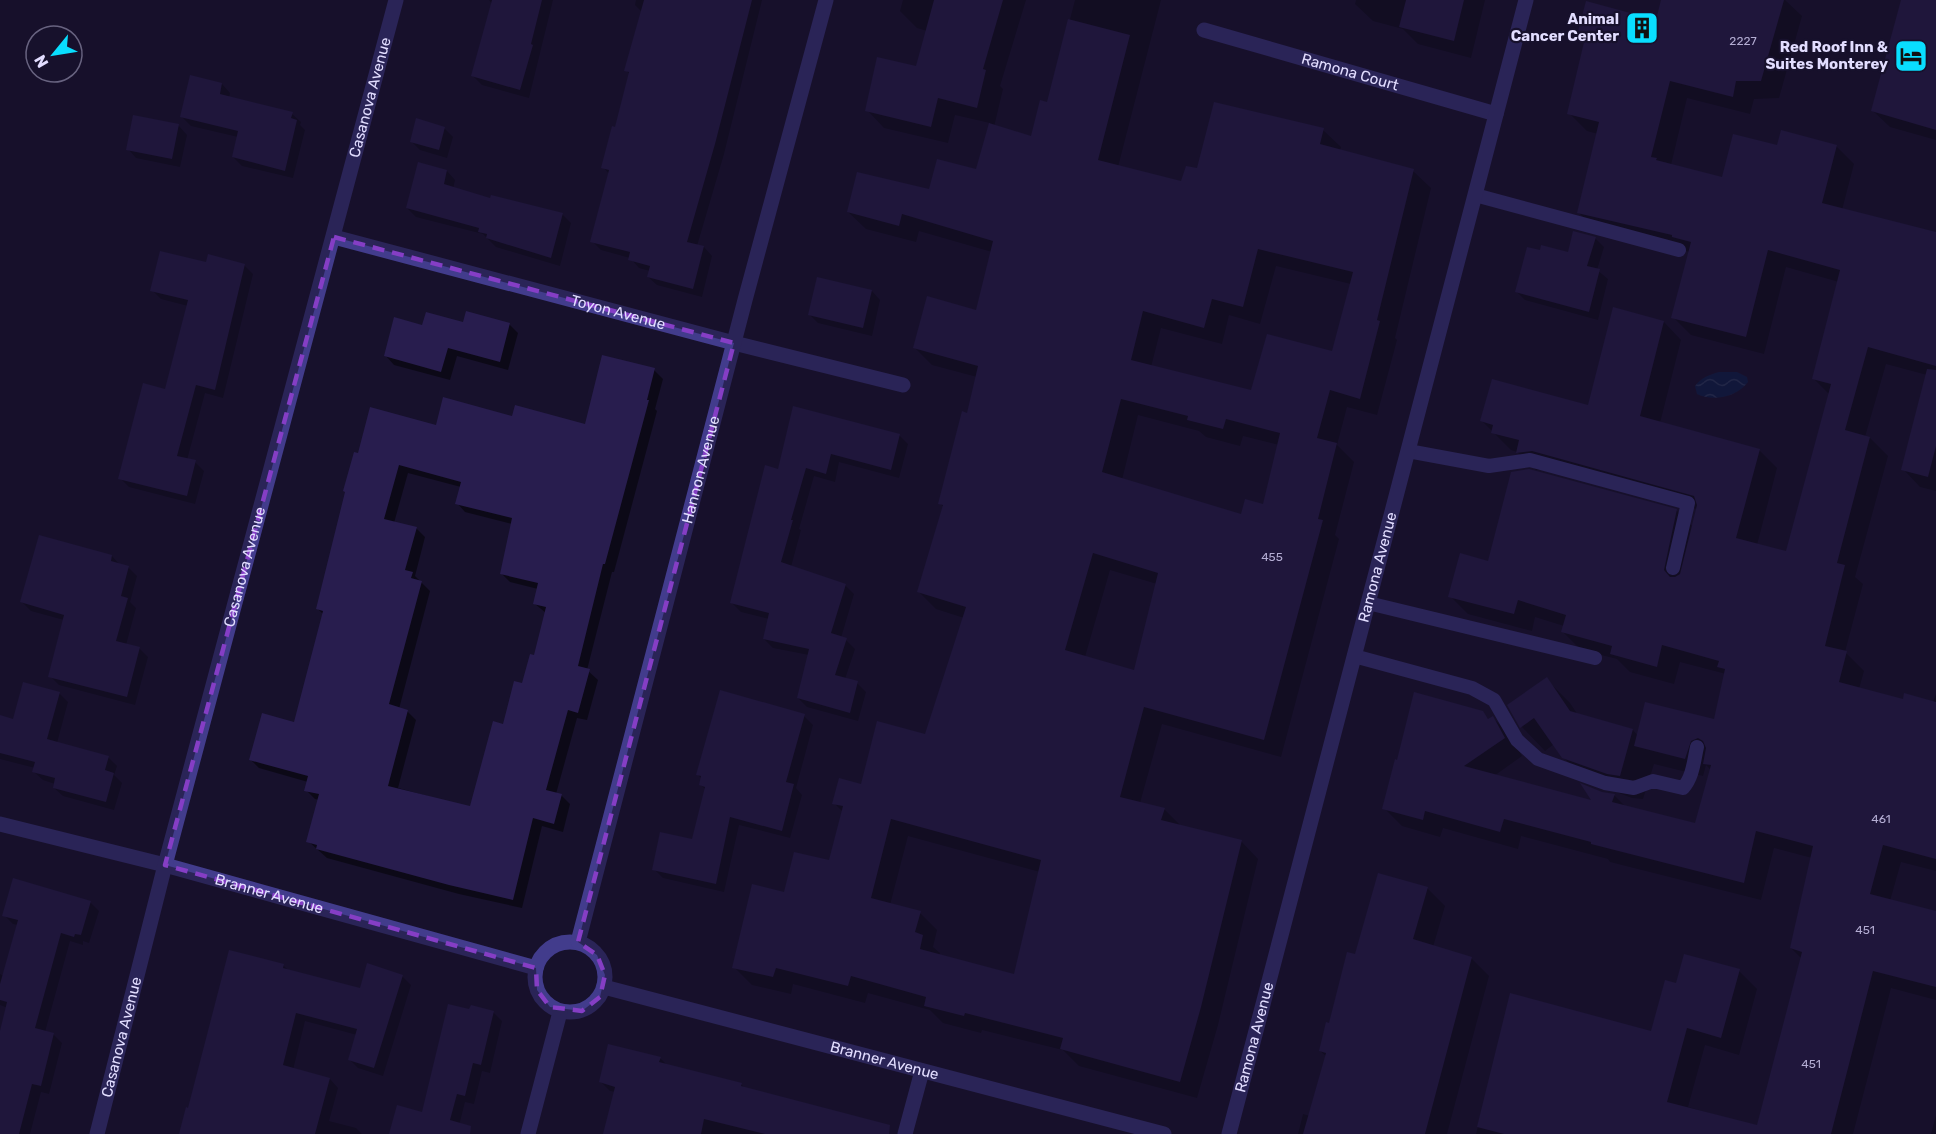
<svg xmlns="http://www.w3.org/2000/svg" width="1936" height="1134" viewBox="0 0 1936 1134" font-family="Rubik,sans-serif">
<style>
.water{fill:url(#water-waves)}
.shadow{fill:#0007;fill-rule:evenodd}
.building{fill:#281d4e;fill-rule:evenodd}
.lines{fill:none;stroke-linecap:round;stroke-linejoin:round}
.service{stroke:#423c8c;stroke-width:14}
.minor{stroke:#423c8c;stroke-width:15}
.marked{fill:none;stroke:#853ec5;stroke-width:4.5;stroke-dasharray:12 8;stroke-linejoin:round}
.labels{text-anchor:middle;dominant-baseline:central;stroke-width:4.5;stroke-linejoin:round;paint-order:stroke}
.number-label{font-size:12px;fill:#b4add3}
.poi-label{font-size:15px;font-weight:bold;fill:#e2ddff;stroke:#17112c;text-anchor:end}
.street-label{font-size:15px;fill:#e2ddff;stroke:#17112c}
</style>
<defs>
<pattern id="water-waves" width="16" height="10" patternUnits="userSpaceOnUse" patternTransform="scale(1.5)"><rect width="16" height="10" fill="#0b204c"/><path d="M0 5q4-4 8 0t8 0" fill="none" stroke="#2e4067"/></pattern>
</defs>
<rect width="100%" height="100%" fill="#17112c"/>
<path class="water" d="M 1719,372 L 1737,372 L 1747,377 L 1748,382 C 1737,397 1713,402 1697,394 L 1695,386 C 1702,377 1709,375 1719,372 Z"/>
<g class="shadow">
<path d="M 489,0 L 553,0 L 529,98 L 482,85 L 473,76 L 492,4 Z"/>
<path d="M 636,0 L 762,0 L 724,154 L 697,246 L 704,247 L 712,256 L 702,297 L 657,285 L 648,277 L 650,271 L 639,268 L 630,258 L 601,250 L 592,241 L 610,175 L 603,167 L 616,129 L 630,75 L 626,70 L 642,12 L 635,5 Z"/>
<path d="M 903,0 L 1026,0 L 1000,86 L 1003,89 L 994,127 L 1033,137 L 1048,104 L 1075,0 L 1161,0 L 1118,167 L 1183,183 L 1198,170 L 1323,130 L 1341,147 L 1340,151 L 1413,171 L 1431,188 L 1395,338 L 1397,340 L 1377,415 L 1347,407 L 1337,445 L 1354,462 L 1335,535 L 1339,539 L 1281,757 L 1162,724 L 1140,803 L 1164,809 L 1182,827 L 1241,841 L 1258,859 L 1218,1025 L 1197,1098 L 1079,1066 L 1063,1050 L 982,1030 L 981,1033 L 943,1023 L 930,1010 L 868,993 L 865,1003 L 793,984 L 791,994 L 752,985 L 734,967 L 786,894 L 831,862 L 843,812 L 834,803 L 862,785 L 926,736 L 964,618 L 936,609 L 919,592 L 944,507 L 939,503 L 968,414 L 977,377 L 932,365 L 914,347 L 977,312 L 992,252 L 919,231 L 916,242 L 866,229 L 848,212 L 930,191 L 977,171 L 990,123 L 955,115 L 948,143 L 884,128 L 867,110 L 917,68 L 927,31 L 917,28 L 900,11 ZM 1276,266 L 1351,284 L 1333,353 L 1252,392 L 1151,367 L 1161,328 L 1222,344 L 1229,315 L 1260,324 ZM 1138,415 L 1199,431 L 1206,437 L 1240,446 L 1243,436 L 1279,445 L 1264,506 L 1242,516 L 1122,480 ZM 1110,570 L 1157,584 L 1135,671 L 1085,657 ZM 908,836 L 1040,872 L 1015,976 L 939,956 L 940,953 L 933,947 L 937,930 L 920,913 L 890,905 Z"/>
<path d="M 1356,0 L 1485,0 L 1471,58 L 1418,44 L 1403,29 L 1373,21 L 1355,4 Z"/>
<path d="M 1663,0 L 1785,0 L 1802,16 L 1779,98 L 1754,99 L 1750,114 L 1687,98 L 1671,165 L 1723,179 L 1778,147 L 1836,146 L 1854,164 L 1842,210 L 1936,233 L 1936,491 L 1920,487 L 1903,469 L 1927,375 L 1886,364 L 1865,437 L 1870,438 L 1888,456 L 1855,577 L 1863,584 L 1845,652 L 1864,671 L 1859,689 L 1904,701 L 1933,702 L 1936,694 L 1936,871 L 1901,862 L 1890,901 L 1936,913 L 1936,1000 L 1891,988 L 1853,1134 L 1476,1134 L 1511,995 L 1652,1033 L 1677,985 L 1739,971 L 1757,989 L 1739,1055 L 1705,1045 L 1688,1107 L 1758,1127 L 1801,958 L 1791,948 L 1812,858 L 1774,848 L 1761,900 L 1610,862 L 1608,859 L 1521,836 L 1518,849 L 1443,828 L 1440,837 L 1402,826 L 1384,808 L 1482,712 L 1489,720 L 1492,717 L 1510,735 L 1522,756 L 1494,776 L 1595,803 L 1602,793 L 1614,795 L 1626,807 L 1696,825 L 1711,770 L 1706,765 L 1703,776 L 1654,764 L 1643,799 L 1632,798 L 1587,781 L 1563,757 L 1554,744 L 1545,751 L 1522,727 L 1546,679 L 1570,703 L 1578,715 L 1633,730 L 1638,736 L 1715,721 L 1726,674 L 1680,662 L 1674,684 L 1630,672 L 1617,659 L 1581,650 L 1563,632 L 1564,626 L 1535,617 L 1532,631 L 1468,614 L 1450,596 L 1489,563 L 1677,511 L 1693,527 L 1697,509 L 1551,469 L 1536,470 L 1517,452 L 1511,450 L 1482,421 L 1589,407 L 1664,322 L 1681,340 L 1660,423 L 1759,450 L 1777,468 L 1757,545 L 1787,553 L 1830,395 L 1813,378 L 1839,282 L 1786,267 L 1764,354 L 1691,335 L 1673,317 L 1690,252 L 1597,231 L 1579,213 L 1598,134 L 1587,131 L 1569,113 L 1586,42 L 1579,35 L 1657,22 Z"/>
<path d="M 1903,0 L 1936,0 L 1936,140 L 1890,127 L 1873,111 Z"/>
<path d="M 222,84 L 230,93 L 229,98 L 292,114 L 301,122 L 300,125 L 305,130 L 293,178 L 242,166 L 233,157 L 238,137 L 191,126 L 182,117 Z"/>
<path d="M 179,126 L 187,135 L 180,167 L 136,158 L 128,149 Z"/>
<path d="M 444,128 L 453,137 L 447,158 L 420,150 L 412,142 Z"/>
<path d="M 447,171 L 455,180 L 453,189 L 491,200 L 562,214 L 571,223 L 560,266 L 496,247 L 483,234 L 416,217 L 407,208 Z"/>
<path d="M 1595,238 L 1604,247 L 1597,270 L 1608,279 L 1598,320 L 1525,300 L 1516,291 L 1569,254 Z"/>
<path d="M 244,265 L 253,274 L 223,398 L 205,393 L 187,460 L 195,462 L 204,471 L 195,504 L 129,487 L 120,478 L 166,391 L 188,306 L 161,299 L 152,290 Z"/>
<path d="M 872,291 L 880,300 L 872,336 L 818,323 L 810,315 Z"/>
<path d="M 464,324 L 509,324 L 518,333 L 508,370 L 457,356 L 450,380 L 394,365 L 386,356 L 423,327 Z"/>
<path d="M 654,370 L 663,379 L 655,409 L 657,411 L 614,572 L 612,572 L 587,670 L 598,680 L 587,720 L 577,718 L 556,794 L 561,795 L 570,804 L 563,832 L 542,826 L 522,908 L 459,894 L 327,858 L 308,841 L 319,800 L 315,799 L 306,790 L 308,782 L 259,768 L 250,759 L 295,723 L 323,614 L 318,609 L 347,493 L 437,427 L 513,418 L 586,426 ZM 408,473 L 461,487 L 457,503 L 465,512 L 512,524 L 501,573 L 510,582 L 538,589 L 535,604 L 546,613 L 535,657 L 504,726 L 471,808 L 398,788 L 416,720 L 407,711 L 399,709 L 430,591 L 415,576 L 425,537 L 416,528 L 394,523 Z"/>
<path d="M 795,408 L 899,435 L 908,444 L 899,478 L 839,462 L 835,482 L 814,476 L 799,529 L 801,530 L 791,567 L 845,585 L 854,594 L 841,638 L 846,640 L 855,649 L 845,679 L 857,683 L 866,692 L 858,721 L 807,707 L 798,698 L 809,655 L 773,648 L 764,639 L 769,619 L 741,612 L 732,603 L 779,471 Z"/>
<path d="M 112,556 L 120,565 L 128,567 L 137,576 L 130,602 L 136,608 L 126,645 L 139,648 L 148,657 L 135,705 L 59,685 L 50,676 L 64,620 L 31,611 L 22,602 Z"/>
<path d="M 59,693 L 68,702 L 57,743 L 108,757 L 117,766 L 114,775 L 122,783 L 114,810 L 63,796 L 54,788 L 55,784 L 43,780 L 34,772 L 35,768 L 0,759 L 0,717 L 14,720 Z"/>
<path d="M 804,716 L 813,725 L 796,788 L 802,795 L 790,838 L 739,825 L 724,892 L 663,878 L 654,869 L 693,840 L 706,790 L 701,785 L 702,779 L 698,775 Z"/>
<path d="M 1427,888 L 1445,906 L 1433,947 L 1471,958 L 1489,976 L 1447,1134 L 1298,1134 L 1303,1114 L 1310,1116 L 1327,1057 L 1320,1051 L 1356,956 Z"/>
<path d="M 90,902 L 99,911 L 89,943 L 83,941 L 83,945 L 70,941 L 45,1032 L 53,1034 L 62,1043 L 49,1094 L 41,1092 L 30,1134 L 0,1134 L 0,1037 L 8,1008 L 0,1005 L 0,974 L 4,976 L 18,925 L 13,924 L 4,915 Z"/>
<path d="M 283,965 L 290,972 L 361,990 L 402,976 L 411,985 L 383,1076 L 358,1068 L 349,1059 L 357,1035 L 305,1021 L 293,1070 L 330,1079 L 338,1088 L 329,1121 L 356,1128 L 362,1134 L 181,1134 L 189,1110 Z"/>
<path d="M 470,1011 L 493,1012 L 502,1021 L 490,1073 L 482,1071 L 474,1104 L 465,1102 L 457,1134 L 390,1134 L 423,1114 Z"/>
<path d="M 660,1058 L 668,1066 L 741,1084 L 746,1089 L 859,1134 L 605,1134 L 616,1092 L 610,1091 L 601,1082 Z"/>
<path d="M 1936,1115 L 1936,1134 L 1931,1134 Z"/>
</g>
<g class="building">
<path d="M 492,0 L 542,0 L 531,44 L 533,45 L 520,90 L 471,76 Z"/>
<path d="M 644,0 L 752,0 L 715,144 L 687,242 L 704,246 L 693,289 L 647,277 L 650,266 L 628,260 L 630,252 L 590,242 L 609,170 L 601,168 L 612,126 L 615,127 L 629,72 L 624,71 Z"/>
<path d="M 934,0 L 1003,0 L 983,69 L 986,70 L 977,108 L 938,98 L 931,127 L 865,111 L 877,57 L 916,66 Z"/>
<path d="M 1406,0 L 1464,0 L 1454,41 L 1399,27 Z"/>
<path d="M 1661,0 L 1784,0 L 1761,81 L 1736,81 L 1733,97 L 1670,81 L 1651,157 L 1657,158 L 1656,160 L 1722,177 L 1733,134 L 1777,145 L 1781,130 L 1837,145 L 1822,203 L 1936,232 L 1936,366 L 1868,347 L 1845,430 L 1870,437 L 1837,563 L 1845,565 L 1825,646 L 1847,651 L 1839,682 L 1903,699 L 1904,693 L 1936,702 L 1936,859 L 1883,845 L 1870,894 L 1936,911 L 1936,987 L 1873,971 L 1831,1134 L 1504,1134 L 1477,1127 L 1510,993 L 1651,1031 L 1665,980 L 1676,983 L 1684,954 L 1740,969 L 1721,1038 L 1687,1028 L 1667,1102 L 1757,1125 L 1802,952 L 1790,948 L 1813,846 L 1756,831 L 1744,883 L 1591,844 L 1591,842 L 1504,819 L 1500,832 L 1425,811 L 1423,820 L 1382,809 L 1395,759 L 1397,760 L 1414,692 L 1483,711 L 1488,719 L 1493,716 L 1505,738 L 1464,766 L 1591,800 L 1580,783 L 1602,792 L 1615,794 L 1612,802 L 1695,823 L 1711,765 L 1703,764 L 1706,748 L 1703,741 L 1698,738 L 1691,741 L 1685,759 L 1634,746 L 1645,702 L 1714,719 L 1725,669 L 1717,667 L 1719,661 L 1662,645 L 1657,667 L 1610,654 L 1612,646 L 1561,632 L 1566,615 L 1518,600 L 1514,614 L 1448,597 L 1460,553 L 1488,561 L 1511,472 L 1529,469 L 1677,509 L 1664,570 L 1670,577 L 1675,577 L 1680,574 L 1697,505 L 1694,496 L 1532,451 L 1516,453 L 1519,440 L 1491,433 L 1493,425 L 1480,421 L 1492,379 L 1588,405 L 1613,307 L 1664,321 L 1640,416 L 1760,449 L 1736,538 L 1786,551 L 1831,384 L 1812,379 L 1840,270 L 1768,250 L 1746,337 L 1671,318 L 1691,242 L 1672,237 L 1672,235 L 1577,213 L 1599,122 L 1567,114 L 1585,38 L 1577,35 L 1586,1 L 1656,20 Z"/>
<path d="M 1901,0 L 1936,0 L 1936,130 L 1871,111 Z"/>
<path d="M 1068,19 L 1130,35 L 1098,160 L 1181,181 L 1186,166 L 1197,168 L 1214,102 L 1324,128 L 1320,144 L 1414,169 L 1377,320 L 1380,321 L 1360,399 L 1330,390 L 1317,438 L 1337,443 L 1318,519 L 1323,520 L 1264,740 L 1144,707 L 1120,797 L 1165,808 L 1161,820 L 1242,840 L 1201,1007 L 1180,1082 L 1060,1049 L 1063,1038 L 965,1013 L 964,1016 L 924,1006 L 926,997 L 851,976 L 848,986 L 776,968 L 773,977 L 732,968 L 752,884 L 784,892 L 794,852 L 829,860 L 843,806 L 832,804 L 839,778 L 861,784 L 877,721 L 925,734 L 966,607 L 917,592 L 943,505 L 938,504 L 962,411 L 967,413 L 978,366 L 913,348 L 927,296 L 976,310 L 993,241 L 902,214 L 899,226 L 847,212 L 857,172 L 929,189 L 937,159 L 976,169 L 989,123 L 1031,136 L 1040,100 L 1047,102 ZM 1258,249 L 1353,272 L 1332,351 L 1267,334 L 1251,390 L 1131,360 L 1143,311 L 1204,328 L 1212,299 L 1243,307 ZM 1121,399 L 1188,416 L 1187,420 L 1223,429 L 1226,419 L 1280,433 L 1263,504 L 1245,499 L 1241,514 L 1102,472 ZM 1093,553 L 1158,573 L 1134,670 L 1065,650 ZM 891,819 L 1041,860 L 1014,974 L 920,949 L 923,935 L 915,932 L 921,911 L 871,898 Z"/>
<path d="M 190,75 L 222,83 L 220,94 L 293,112 L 291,118 L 297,120 L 285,171 L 232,157 L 238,131 L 180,117 Z"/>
<path d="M 133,115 L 179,124 L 172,159 L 126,150 Z"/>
<path d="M 416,118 L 445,127 L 439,150 L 410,142 Z"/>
<path d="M 418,162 L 447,170 L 444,184 L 490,198 L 491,195 L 563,213 L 551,258 L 486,238 L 487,234 L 478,232 L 479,228 L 406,208 Z"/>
<path d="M 1573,231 L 1596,237 L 1587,266 L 1600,269 L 1589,312 L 1515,292 L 1527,247 L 1540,250 L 1541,245 L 1568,252 Z"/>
<path d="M 160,251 L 206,262 L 208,254 L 245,264 L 215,390 L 196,385 L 177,456 L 196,460 L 187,496 L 118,479 L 143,383 L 165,389 L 188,300 L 150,291 Z"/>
<path d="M 817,277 L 872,290 L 863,328 L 808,315 Z"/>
<path d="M 466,311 L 510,323 L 500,362 L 448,348 L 441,372 L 384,356 L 394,317 L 422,325 L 426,312 L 463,322 Z"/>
<path d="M 602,355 L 655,368 L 647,400 L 649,400 L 605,564 L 603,564 L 578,666 L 590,669 L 578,713 L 568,710 L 546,790 L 562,794 L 554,824 L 533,818 L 513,900 L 449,885 L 316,849 L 317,845 L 306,842 L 319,794 L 304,791 L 308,776 L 249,760 L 262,713 L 294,722 L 323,611 L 316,609 L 345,492 L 343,491 L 354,452 L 358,453 L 370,407 L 436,425 L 443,397 L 512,416 L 515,405 L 585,424 ZM 399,465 L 461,482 L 455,504 L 512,518 L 500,574 L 538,583 L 533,604 L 546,607 L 534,655 L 530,654 L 522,683 L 514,681 L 503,724 L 493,721 L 470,806 L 388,786 L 408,710 L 389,704 L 422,581 L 411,578 L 413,572 L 405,570 L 417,527 L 384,519 Z"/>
<path d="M 1927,369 L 1936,370 L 1936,446 L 1928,477 L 1901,470 Z"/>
<path d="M 793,406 L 900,434 L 891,470 L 831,454 L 826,474 L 806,468 L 791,520 L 793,520 L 781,562 L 846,584 L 831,633 L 847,638 L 835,675 L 858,681 L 850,713 L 797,698 L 809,649 L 763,639 L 769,613 L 730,603 L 765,465 L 778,469 Z"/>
<path d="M 39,535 L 112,555 L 111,561 L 129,566 L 121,596 L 128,598 L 116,641 L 140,647 L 127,697 L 48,677 L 64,615 L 20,602 Z"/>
<path d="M 1547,677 L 1570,711 L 1633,729 L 1620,776 L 1607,774 L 1562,758 L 1534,718 L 1520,728 L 1507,705 Z"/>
<path d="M 23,682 L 60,692 L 47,739 L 109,756 L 105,770 L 114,773 L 106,802 L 53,788 L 55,778 L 32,772 L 35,762 L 0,753 L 0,715 L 13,719 Z"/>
<path d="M 720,690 L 805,714 L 786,782 L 794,784 L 782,831 L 730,817 L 716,884 L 652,870 L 660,832 L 692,839 L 705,787 L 699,785 L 701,776 L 696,775 Z"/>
<path d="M 1378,873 L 1428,887 L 1413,939 L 1472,957 L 1425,1134 L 1303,1134 L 1326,1053 L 1319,1051 L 1326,1022 L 1329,1023 L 1347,952 L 1355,954 Z"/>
<path d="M 13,878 L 91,901 L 81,935 L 75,934 L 74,937 L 61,933 L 35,1028 L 54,1033 L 41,1086 L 32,1084 L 19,1134 L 0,1134 L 0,1031 L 7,1002 L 0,1000 L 0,984 L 18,920 L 2,916 Z"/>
<path d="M 229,950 L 284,964 L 283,968 L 360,988 L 367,963 L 403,975 L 374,1068 L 348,1060 L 357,1029 L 296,1013 L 283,1065 L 330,1078 L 315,1134 L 179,1134 L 186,1107 L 188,1108 Z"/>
<path d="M 448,1004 L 469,1009 L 471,1005 L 494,1011 L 481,1065 L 473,1063 L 465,1096 L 457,1094 L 450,1120 L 471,1126 L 470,1134 L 389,1134 L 397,1105 L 422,1112 Z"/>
<path d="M 608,1044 L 661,1057 L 659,1062 L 742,1083 L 741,1086 L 890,1125 L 889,1134 L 765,1134 L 704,1119 L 701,1134 L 603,1134 L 615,1087 L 599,1082 Z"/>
</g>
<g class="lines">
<g class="service">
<path d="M 1475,195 L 1679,250"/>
<path d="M 1408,451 L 1489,466 L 1530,460 L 1688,503 L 1673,568"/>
<path d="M 1368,603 L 1595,658"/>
<path d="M 1354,656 L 1472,688 L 1494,700 L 1517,740 L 1538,759 L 1605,783 L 1634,788 L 1653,781 L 1683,788 C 1693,777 1694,760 1697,747"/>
</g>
<g class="minor">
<path id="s1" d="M 1204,30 L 1496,114"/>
<path id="s2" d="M 334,237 L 734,343 L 903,385"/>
<path id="s3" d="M 0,824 L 165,865 L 536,968"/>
<circle cx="570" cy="977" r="35"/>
<path id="s4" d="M 578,942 L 745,300 L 826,0"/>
<path id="s5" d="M 604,987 L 1164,1134"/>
<path id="s6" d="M 97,1134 L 165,865 L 396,0"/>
<path d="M 528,1134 L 560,1012"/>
<path d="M 905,1134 L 922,1071"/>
<path id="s7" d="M 1229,1134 L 1526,0"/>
</g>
</g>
<path d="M0 0H1936V1134H0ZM 334,237 L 734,343 L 578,942 L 597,955 L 605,975 L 600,997 L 582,1011 L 550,1007 L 537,990 L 536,968 L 165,865 Z" fill="#17112c" fill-opacity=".55" fill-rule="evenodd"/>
<path class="marked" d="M 334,237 L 734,343 L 578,942 L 597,955 L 605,975 L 600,997 L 582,1011 L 550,1007 L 537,990 L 536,968 L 165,865 Z"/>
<defs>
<g id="building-square" transform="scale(1.725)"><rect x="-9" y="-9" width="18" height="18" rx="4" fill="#09deff" stroke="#17112c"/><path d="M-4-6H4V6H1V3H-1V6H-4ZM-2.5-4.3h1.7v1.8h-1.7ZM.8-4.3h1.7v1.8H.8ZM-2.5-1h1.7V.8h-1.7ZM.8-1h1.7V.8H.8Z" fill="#111"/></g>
<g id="hotel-square" transform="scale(1.725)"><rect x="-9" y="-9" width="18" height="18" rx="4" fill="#09deff" stroke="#17112c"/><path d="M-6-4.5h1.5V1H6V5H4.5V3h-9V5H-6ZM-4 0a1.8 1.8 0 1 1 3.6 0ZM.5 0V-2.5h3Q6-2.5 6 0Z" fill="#111"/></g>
</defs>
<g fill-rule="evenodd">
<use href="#building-square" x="1642" y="28"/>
<use href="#hotel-square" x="1911" y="56"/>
</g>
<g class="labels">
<g class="number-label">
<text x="1743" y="41">2227</text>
<text x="1272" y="557">455</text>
<text x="1881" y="819">461</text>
<text x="1865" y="930">451</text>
<text x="1811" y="1064">451</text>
</g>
<g class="poi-label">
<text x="1619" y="19">Animal<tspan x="1619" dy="17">Cancer Center</tspan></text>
<text x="1888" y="47">Red Roof Inn &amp;<tspan x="1888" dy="17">Suites Monterey</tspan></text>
</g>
<g class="street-label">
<text stroke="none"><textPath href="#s1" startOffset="152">Ramona Court</textPath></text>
<text stroke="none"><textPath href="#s6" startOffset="1072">Casanova Avenue</textPath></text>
<text stroke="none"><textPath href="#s2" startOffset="294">Toyon Avenue</textPath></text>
<text stroke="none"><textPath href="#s4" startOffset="488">Hannon Avenue</textPath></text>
<text stroke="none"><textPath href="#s6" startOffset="586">Casanova Avenue</textPath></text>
<text stroke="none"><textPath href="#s7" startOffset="586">Ramona Avenue</textPath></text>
<text stroke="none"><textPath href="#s3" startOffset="278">Branner Avenue</textPath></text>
<text stroke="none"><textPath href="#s6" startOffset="100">Casanova Avenue</textPath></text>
<text stroke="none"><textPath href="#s7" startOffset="100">Ramona Avenue</textPath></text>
<text stroke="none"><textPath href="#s5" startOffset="290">Branner Avenue</textPath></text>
</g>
</g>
<g transform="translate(54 54) rotate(240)"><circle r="28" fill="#17112c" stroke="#686380" stroke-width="1.5"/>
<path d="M0-4.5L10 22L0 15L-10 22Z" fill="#09deff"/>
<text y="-9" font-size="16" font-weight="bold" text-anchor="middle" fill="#e2ddff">N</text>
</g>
</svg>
